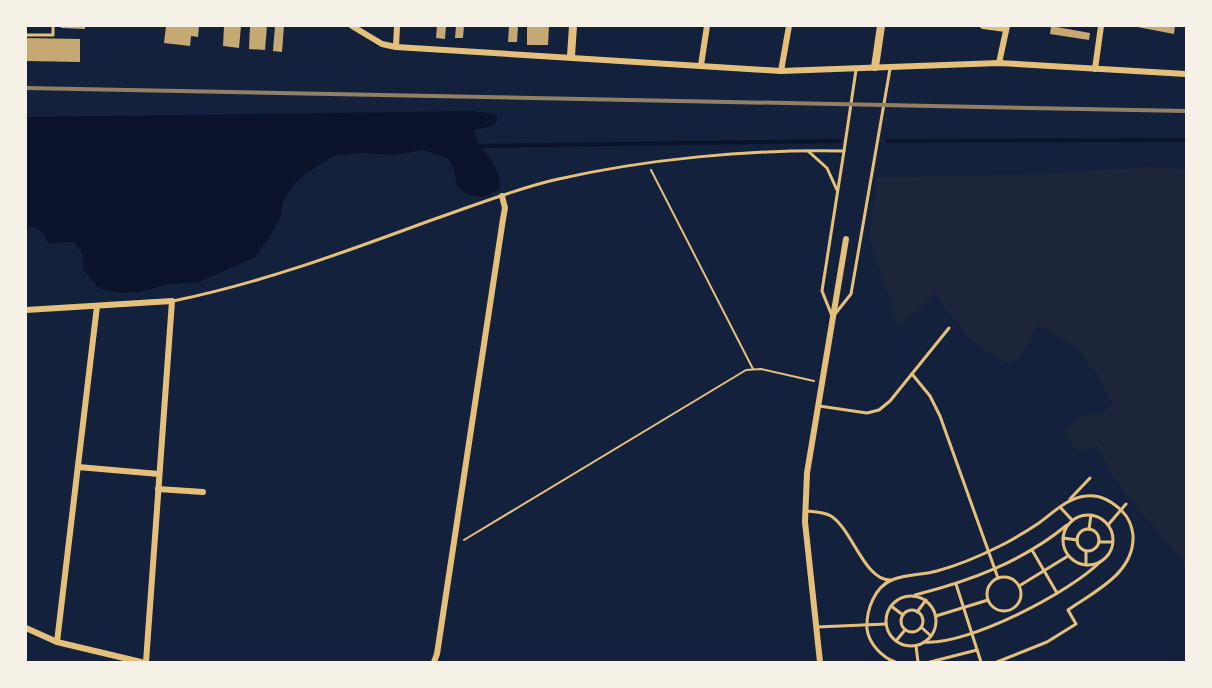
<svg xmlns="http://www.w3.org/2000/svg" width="1212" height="688" viewBox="0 0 1212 688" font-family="'Times New Roman',serif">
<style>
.green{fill:#1d2539}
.water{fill:#0b132b}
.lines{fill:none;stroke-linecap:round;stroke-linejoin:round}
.stream{stroke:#0b132b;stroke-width:4}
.building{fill:#c6a872}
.path{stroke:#e5c07b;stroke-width:2}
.service{stroke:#e5c07b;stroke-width:3}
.minor{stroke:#e5c07b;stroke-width:6}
.tertiary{stroke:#e5c07b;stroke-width:8}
.rail{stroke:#918062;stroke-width:4}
</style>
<rect width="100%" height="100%" fill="#14213d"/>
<path class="green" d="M 1147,167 L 1186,169 L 1186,565 L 1120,488 L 1097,445 L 1080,452 L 1063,430 L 1084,414 L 1104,414 L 1112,402 L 1097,374 L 1077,347 L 1038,326 L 1018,360 L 1006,363 L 970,340 L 935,294 L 899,326 L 869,237 L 878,177 L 1027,175 Z"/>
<path class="water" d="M 472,111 L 494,114 L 498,120 L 493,126 L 473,130 C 479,153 501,161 500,188 L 483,197 L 469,195 L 457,187 L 454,169 L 448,158 L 423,150 L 394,155 L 362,153 L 336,155 L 308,172 L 293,185 L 283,201 L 280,218 L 272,233 L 255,257 L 199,282 L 164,285 L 140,292 L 121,293 L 98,288 L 83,269 L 83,255 L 74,242 L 48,243 L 44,233 L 32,226 L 26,228 L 26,117 Z"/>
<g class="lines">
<g class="stream">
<path d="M 888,141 L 1186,140"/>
<path d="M 477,146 L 840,141"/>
</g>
</g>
<g class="building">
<path d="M 61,26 L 85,26 L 85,29 L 61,28 Z"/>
<path d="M 166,26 L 199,26 L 198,37 L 191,36 L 190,46 L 164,43 Z"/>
<path d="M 224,26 L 241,26 L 239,48 L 223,46 Z"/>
<path d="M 250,26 L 267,26 L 265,50 L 249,49 Z"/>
<path d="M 275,26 L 284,26 L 282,52 L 273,51 Z"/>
<path d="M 437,26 L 446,26 L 445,39 L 436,38 Z"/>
<path d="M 456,26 L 464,26 L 463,38 L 455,38 Z"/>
<path d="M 509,26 L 518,26 L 517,42 L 508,42 Z"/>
<path d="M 527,26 L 549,26 L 548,45 L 527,45 Z"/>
<path d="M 1051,26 L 1090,33 L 1089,40 L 1050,34 Z"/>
<path d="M 1132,26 L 1175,26 L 1174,34 Z"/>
<path d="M 26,38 L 80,39 L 80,62 L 26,61 Z"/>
</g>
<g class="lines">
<g class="path">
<path d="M 651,170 L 753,369"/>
<path d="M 464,540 L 746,370 L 761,369 L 814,381"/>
</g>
<g class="service">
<path d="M 26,35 L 53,35 L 53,26"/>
<path d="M 808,151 L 827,168 L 837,190"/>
<path d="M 844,151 L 856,70"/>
<path d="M 173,301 C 261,283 345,252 429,221 C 470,207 512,190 554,180 C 645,159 751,149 844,151 L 822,291 L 832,316"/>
<path d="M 835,314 L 851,294 L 890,69"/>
<path d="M 912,374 L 930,396 L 940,416 L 998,578"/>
<path d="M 819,406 L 867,413 L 879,410 L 890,401 L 949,328"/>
<path d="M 1070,499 L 1090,478"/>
<path d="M 1060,507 L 1072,520"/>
<path d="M 807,511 C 815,512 824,512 831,516 C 852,529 865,582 891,580"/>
<circle cx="1088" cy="540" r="25"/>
<path d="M 1108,525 L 1126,504"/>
<circle cx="1088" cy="540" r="11"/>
<path d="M 1089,529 L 1091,515"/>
<path d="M 1063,538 L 1077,540"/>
<path d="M 1099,542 L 1112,542"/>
<path d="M 1032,550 L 1057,593"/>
<path d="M 1086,565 L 1086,551"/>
<circle cx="1004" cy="594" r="17"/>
<path d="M 956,584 L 981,662"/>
<path d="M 1019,586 L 1068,556"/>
<path d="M 915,595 C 970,581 1022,562 1067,525"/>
<circle cx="911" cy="621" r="25"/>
<path d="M 891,606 L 903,615"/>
<circle cx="912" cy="621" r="11"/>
<path d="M 917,612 L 926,600"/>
<path d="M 936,616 L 988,600"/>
<path d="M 817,627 L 886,624"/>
<path d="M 921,627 L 931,636"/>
<path d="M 896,641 L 905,630"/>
<path d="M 924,642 C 967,646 1071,592 1101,561"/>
<path d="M 916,646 L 918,662"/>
<path d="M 895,662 C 882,657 869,644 867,629 C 866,611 874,587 892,580 C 906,574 923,575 937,571 C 959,565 980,556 1000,546 C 1014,539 1027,531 1039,523 C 1054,512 1067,498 1086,496 C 1100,494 1112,501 1122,511 C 1128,517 1132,526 1133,535 C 1135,573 1095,591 1068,610 L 1076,624 L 1047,642 L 997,662"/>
<path d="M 930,662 L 977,650"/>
</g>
<g class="minor">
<path d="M 352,26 L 382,44 L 396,47 L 781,71 L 999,63 L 1186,74"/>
<path d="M 983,26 L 1006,29"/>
<path d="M 396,47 L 397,26"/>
<path d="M 999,63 L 1007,26"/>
<path d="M 701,65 L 707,26"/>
<path d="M 1095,69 L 1101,26"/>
<path d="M 781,71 L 789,26"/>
<path d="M 26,310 L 172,301 L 146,662"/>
<path d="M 78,467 L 159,474"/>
<path d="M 158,489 L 203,492"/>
<path d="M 26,628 L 57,642 L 141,662"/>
<path d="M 57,642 L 97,306"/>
<path d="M 434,662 L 437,654 L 503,219 L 505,208 L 502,196"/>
<path d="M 820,662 L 805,522 L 807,473 L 846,239"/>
</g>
<g class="tertiary">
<path d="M 571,56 L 573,26"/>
<path d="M 875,67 L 881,26"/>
</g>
<path class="rail" d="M 26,88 L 1186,111"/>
</g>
<rect width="1212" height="688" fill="none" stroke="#f6f1e7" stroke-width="54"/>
</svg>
